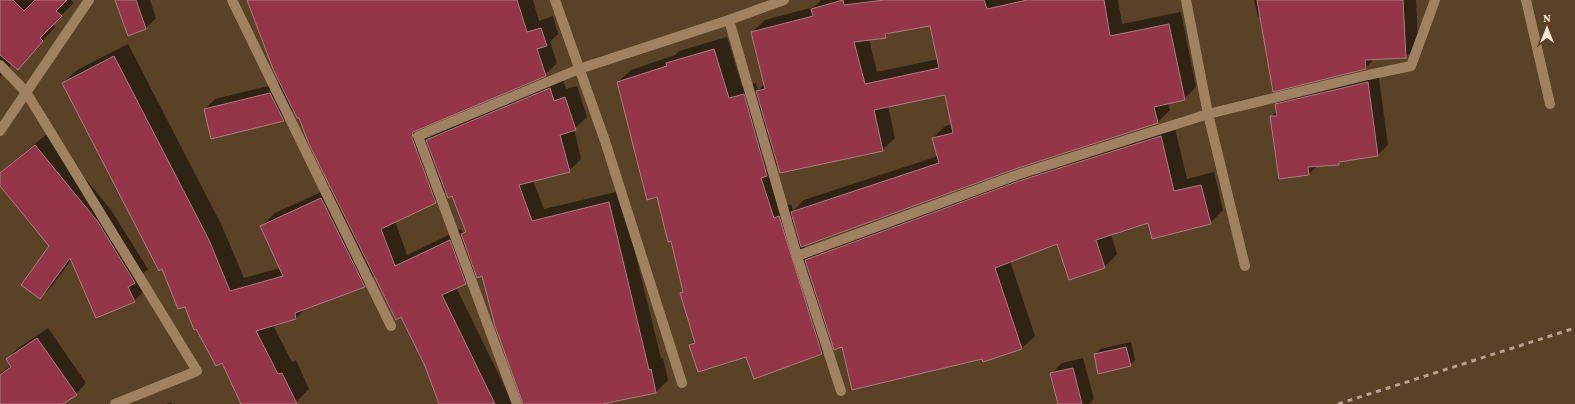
<svg xmlns="http://www.w3.org/2000/svg" width="1575" height="404" viewBox="0 0 1575 404" font-family="'Crimson Pro',serif">
<style>
.shadow{fill:#0007;fill-rule:evenodd}
.building{fill:#953548;stroke:#a87e82;fill-rule:evenodd}
.lines{fill:none;stroke-linecap:round;stroke-linejoin:round}
.minor{stroke:#9e8261;stroke-width:10}
.rail{stroke:#b5a38e;stroke-width:3;stroke-dasharray:5 5;stroke-linecap:butt}
</style>
<rect width="100%" height="100%" fill="#594225"/>
<g class="shadow">
<path d="M 0,0 L 71,0 L 74,3 L 52,24 L 55,27 L 18,69 L 12,64 L 0,77 Z"/>
<path d="M 116,0 L 150,0 L 156,18 L 146,28 L 129,34 Z"/>
<path d="M 248,0 L 533,0 L 539,21 L 553,16 L 558,34 L 550,42 L 557,63 L 545,75 L 424,127 L 428,139 L 439,128 L 562,77 L 566,89 L 577,86 L 587,117 L 574,129 L 581,159 L 569,171 L 533,181 L 544,209 L 620,191 L 661,358 L 663,358 L 668,380 L 656,392 L 597,404 L 524,404 L 483,275 L 476,272 L 465,283 L 456,287 L 513,404 L 441,404 L 426,366 L 402,316 L 375,275 L 364,286 L 306,308 L 296,318 L 273,325 L 292,362 L 296,360 L 309,389 L 296,402 L 293,404 L 242,404 L 223,362 L 162,268 L 63,83 L 77,70 L 128,44 L 222,226 L 244,278 L 280,268 L 261,226 L 275,213 L 332,187 L 300,117 L 294,110 L 284,121 L 205,109 L 215,99 L 281,83 ZM 446,191 L 453,194 L 466,231 L 463,234 L 461,229 L 407,255 L 395,221 L 435,203 Z"/>
<path d="M 821,0 L 1118,0 L 1122,24 L 1181,12 L 1196,87 L 1184,99 L 1168,103 L 1170,110 L 1158,122 L 1014,168 L 804,245 L 808,258 L 819,247 L 1174,124 L 1187,179 L 1214,172 L 1223,210 L 1210,223 L 1149,222 L 1111,234 L 1117,254 L 1105,267 L 1057,243 L 1010,261 L 1035,336 L 1022,348 L 982,358 L 843,346 L 833,342 L 822,354 L 747,355 L 690,345 L 696,340 L 681,294 L 684,291 L 672,240 L 658,196 L 618,82 L 631,70 L 675,55 L 679,51 L 727,37 L 742,86 L 756,83 L 758,91 L 764,84 L 752,32 L 765,20 L 814,7 ZM 931,25 L 938,59 L 877,72 L 869,39 L 885,37 L 890,32 ZM 946,94 L 953,124 L 945,126 L 933,138 L 938,156 L 804,200 L 793,211 L 791,204 L 786,206 L 774,168 L 778,164 L 882,150 L 895,138 L 888,106 Z"/>
<path d="M 1254,0 L 1416,0 L 1418,45 L 1406,57 L 1375,58 L 1366,68 L 1260,16 L 1258,17 Z"/>
<path d="M 1378,72 L 1388,145 L 1378,155 L 1342,160 L 1339,164 L 1318,165 L 1309,174 L 1271,117 L 1277,111 L 1276,105 L 1286,94 Z"/>
<path d="M 48,133 L 111,210 L 148,269 L 141,275 L 147,288 L 134,301 L 72,259 L 53,285 L 40,298 L 51,246 L 0,185 L 0,173 Z"/>
<path d="M 48,328 L 86,383 L 76,394 L 61,404 L 0,404 L 0,374 L 11,365 L 7,359 L 17,349 Z"/>
<path d="M 1131,342 L 1135,360 L 1130,365 L 1095,355 L 1100,349 Z"/>
<path d="M 1083,358 L 1094,399 L 1089,404 L 1059,404 L 1051,374 L 1062,363 Z"/>
<path d="M 171,402 L 172,404 L 166,404 Z"/>
</g>
<g class="building">
<path d="M 0,0 L 13,0 L 24,11 L 35,0 L 67,0 L 56,11 L 62,16 L 40,38 L 43,41 L 18,70 L 0,55 Z"/>
<path d="M 115,0 L 136,0 L 146,29 L 128,36 Z"/>
<path d="M 247,0 L 517,0 L 527,32 L 541,28 L 547,46 L 537,49 L 546,76 L 413,132 L 412,138 L 436,203 L 381,229 L 395,266 L 450,240 L 466,284 L 442,295 L 495,404 L 439,404 L 425,366 L 401,317 L 396,320 L 309,144 L 299,118 L 297,118 L 273,69 Z"/>
<path d="M 843,0 L 844,5 L 884,0 L 984,0 L 987,9 L 1027,0 L 1104,0 L 1110,36 L 1169,24 L 1185,100 L 1154,107 L 1158,123 L 1015,169 L 801,247 L 791,212 L 939,163 L 932,138 L 953,133 L 945,95 L 874,110 L 883,151 L 780,173 L 756,91 L 765,89 L 751,32 L 813,16 L 811,9 ZM 930,26 L 939,68 L 865,84 L 854,42 L 886,38 L 885,34 Z"/>
<path d="M 1257,0 L 1403,0 L 1406,58 L 1365,60 L 1366,69 L 1273,92 Z"/>
<path d="M 714,49 L 729,98 L 744,94 L 767,176 L 761,178 L 774,218 L 779,216 L 822,354 L 754,379 L 746,357 L 698,372 L 689,345 L 695,343 L 680,293 L 683,292 L 671,241 L 668,242 L 657,197 L 647,200 L 617,82 L 667,66 L 666,63 Z"/>
<path d="M 114,56 L 209,240 L 230,291 L 283,276 L 260,226 L 321,198 L 365,287 L 295,313 L 296,319 L 256,331 L 278,374 L 282,373 L 297,404 L 241,404 L 222,363 L 216,366 L 196,329 L 194,330 L 185,307 L 178,309 L 162,269 L 159,271 L 62,83 Z"/>
<path d="M 1368,82 L 1378,156 L 1339,162 L 1339,165 L 1308,167 L 1309,175 L 1279,179 L 1270,116 L 1277,116 L 1275,104 Z"/>
<path d="M 550,88 L 554,101 L 565,97 L 576,130 L 560,135 L 570,172 L 519,185 L 532,221 L 609,202 L 649,370 L 651,369 L 656,393 L 602,404 L 523,404 L 495,326 L 482,276 L 477,278 L 461,234 L 466,232 L 452,196 L 448,198 L 426,140 Z"/>
<path d="M 270,93 L 284,121 L 211,139 L 204,109 Z"/>
<path d="M 1161,136 L 1174,191 L 1201,185 L 1211,224 L 1152,239 L 1148,223 L 1096,240 L 1105,268 L 1069,280 L 1057,244 L 995,268 L 1022,349 L 983,362 L 982,359 L 852,390 L 842,347 L 834,350 L 805,260 L 1019,181 Z"/>
<path d="M 35,145 L 98,222 L 135,283 L 128,287 L 135,302 L 96,318 L 70,258 L 40,299 L 21,285 L 49,246 L 0,186 L 0,173 Z"/>
<path d="M 37,338 L 77,395 L 63,404 L 0,404 L 0,375 L 11,367 L 6,359 Z"/>
<path d="M 1126,347 L 1131,366 L 1098,374 L 1094,354 Z"/>
<path d="M 1073,368 L 1082,404 L 1058,404 L 1050,373 Z"/>
</g>
<g class="lines">
<g class="minor">
<path d="M 232,0 L 391,326"/>
<path d="M 555,0 L 605,141 L 682,383"/>
<path d="M 1186,0 L 1208,114 L 1368,75 L 1411,66 L 1435,0"/>
<path d="M 1526,0 L 1550,104"/>
<path d="M 729,20 L 797,256 L 841,391"/>
<path d="M 0,65 L 26,92 L 197,371 L 115,404"/>
<path d="M 0,131 L 89,0"/>
<path d="M 797,256 L 1017,175 L 1208,114 L 1245,266"/>
<path d="M 517,404 L 418,136 L 579,69 L 729,20 L 784,0"/>
</g>
<path class="rail" d="M 1338,404 L 1575,328"/>
</g>
<g transform="translate(1547 28)" stroke="#594225" stroke-width="3" paint-order="stroke">
<path d="M0-3L7 15L0 10L-7 15Z" fill="#f4e6d6"/>
<text y="-6" font-size="11" font-weight="bold" text-anchor="middle" fill="#f4e6d6">N</text>
</g>
</svg>
